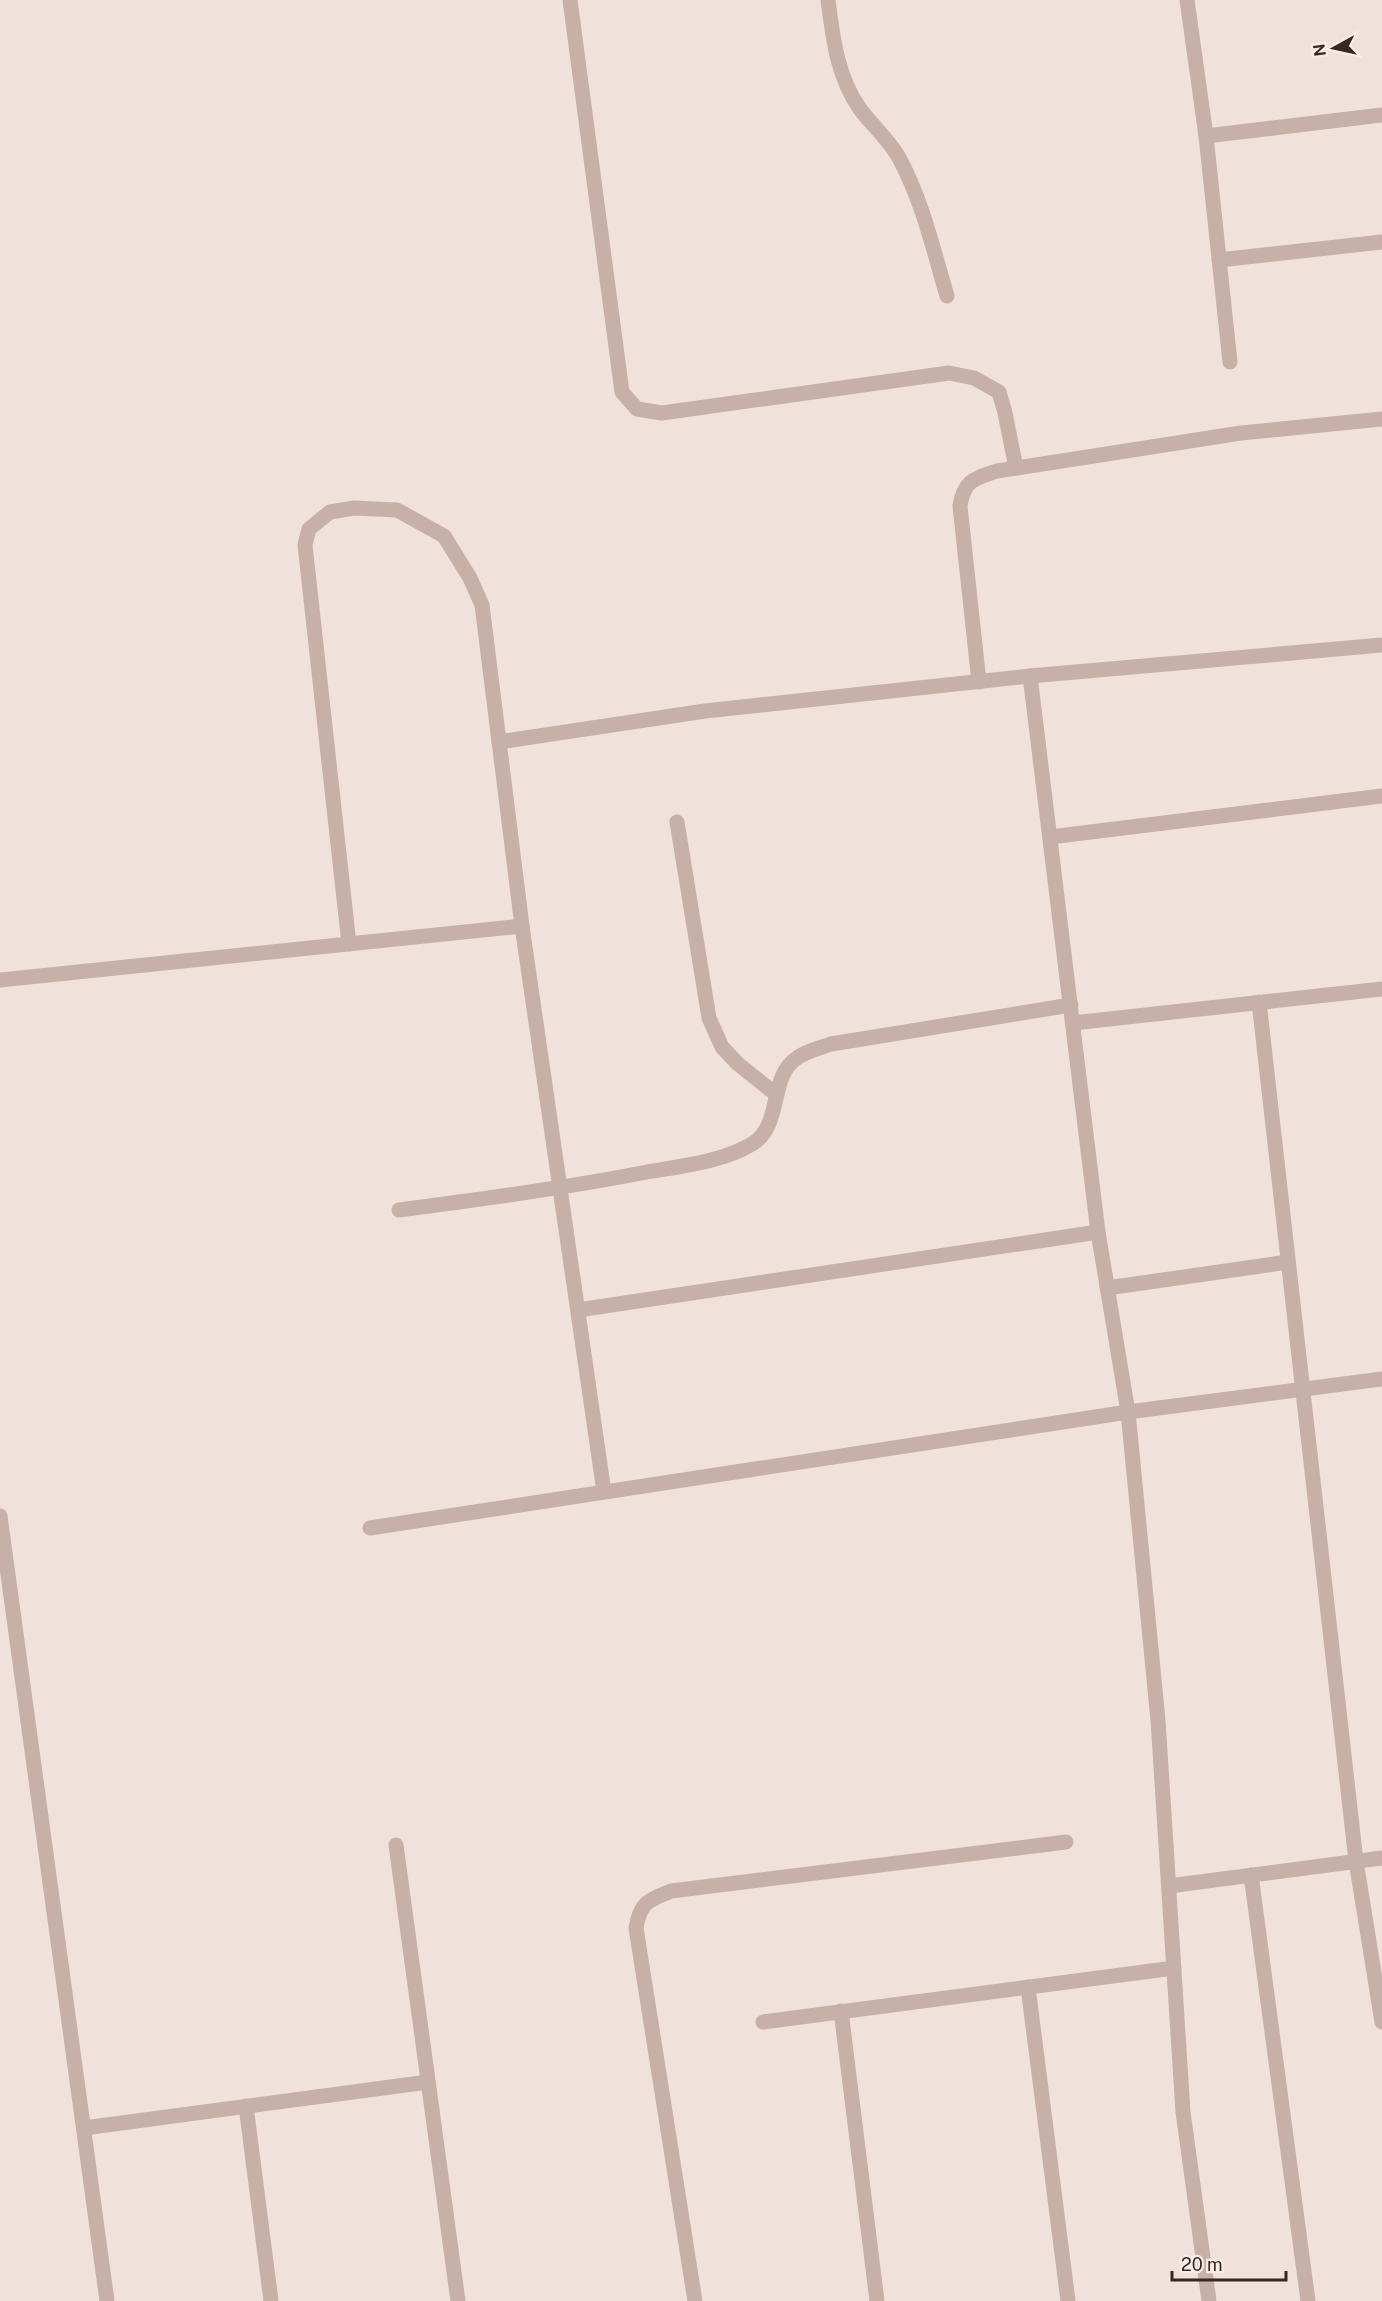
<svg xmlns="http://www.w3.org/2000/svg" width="1382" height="2301" viewBox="0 0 1382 2301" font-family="'Public Sans',sans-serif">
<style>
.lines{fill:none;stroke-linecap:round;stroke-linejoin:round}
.minor{stroke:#c7b0a7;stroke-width:15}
</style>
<rect width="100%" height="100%" fill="#f0e2da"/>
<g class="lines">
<g class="minor">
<path d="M 570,0 L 622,392 L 637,409 L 662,413 L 949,373 L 974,378 L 999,392 L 1005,413 L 1016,468"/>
<path d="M 828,0 C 833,38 837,77 860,109 C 872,125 888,139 898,156 C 922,199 933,249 947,296"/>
<path d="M 1187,0 L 1206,136 L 1230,362"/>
<path d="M 1206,136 L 1382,115"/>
<path d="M 1219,260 L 1382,242"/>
<path d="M 1030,676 L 1098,1232 L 1128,1412 L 1158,1720 L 1183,2112 L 1209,2301"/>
<path d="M 979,682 L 960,506 C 964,480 974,479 997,471 L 1241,433 L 1382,419"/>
<path d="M 499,742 L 705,711 L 1030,676 L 1382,645"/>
<path d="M 677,822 L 709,1018 L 722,1047 L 738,1064 L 777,1095"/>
<path d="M 1050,837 L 1382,796"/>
<path d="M 349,944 L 305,545 L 309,529 L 330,512 L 354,508 L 397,510 L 444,536 L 470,578 L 482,605 L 522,926 L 604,1492"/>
<path d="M 0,980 L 522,926"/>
<path d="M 1259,1002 L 1356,1861 L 1382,2022"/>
<path d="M 1073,1023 L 1382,989"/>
<path d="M 399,1210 C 482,1199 565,1188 647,1172 C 681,1166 722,1162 752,1144 C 783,1126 768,1077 797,1058 C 806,1051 820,1048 831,1044 L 1071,1005"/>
<path d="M 1107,1288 L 1288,1262"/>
<path d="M 578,1310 L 1098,1232"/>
<path d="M 0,1516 L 107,2301"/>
<path d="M 370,1528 L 1128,1412 L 1382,1379"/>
<path d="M 396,1845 L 458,2301"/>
<path d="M 1251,1875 L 1308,2301"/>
<path d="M 1169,1886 L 1382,1858"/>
<path d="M 1028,1987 L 1068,2301"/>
<path d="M 841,2011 L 877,2301"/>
<path d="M 763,2022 L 1174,1968"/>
<path d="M 246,2106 L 271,2301"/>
<path d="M 84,2128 L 428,2082"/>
<path d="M 695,2301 L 636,1928 C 640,1903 648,1900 671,1891 L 1066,1842"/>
</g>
</g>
<g transform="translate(1334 48) rotate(262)" stroke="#f8ede6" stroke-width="4.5" paint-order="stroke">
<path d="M0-4.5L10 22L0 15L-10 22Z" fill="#342927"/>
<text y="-9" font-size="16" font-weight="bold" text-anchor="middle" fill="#342927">N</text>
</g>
<path d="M1172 2271v9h114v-9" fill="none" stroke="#342927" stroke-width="3"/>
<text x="1181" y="2271" font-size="18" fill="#342927" stroke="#f8ede6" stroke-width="4.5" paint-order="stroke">20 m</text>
</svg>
